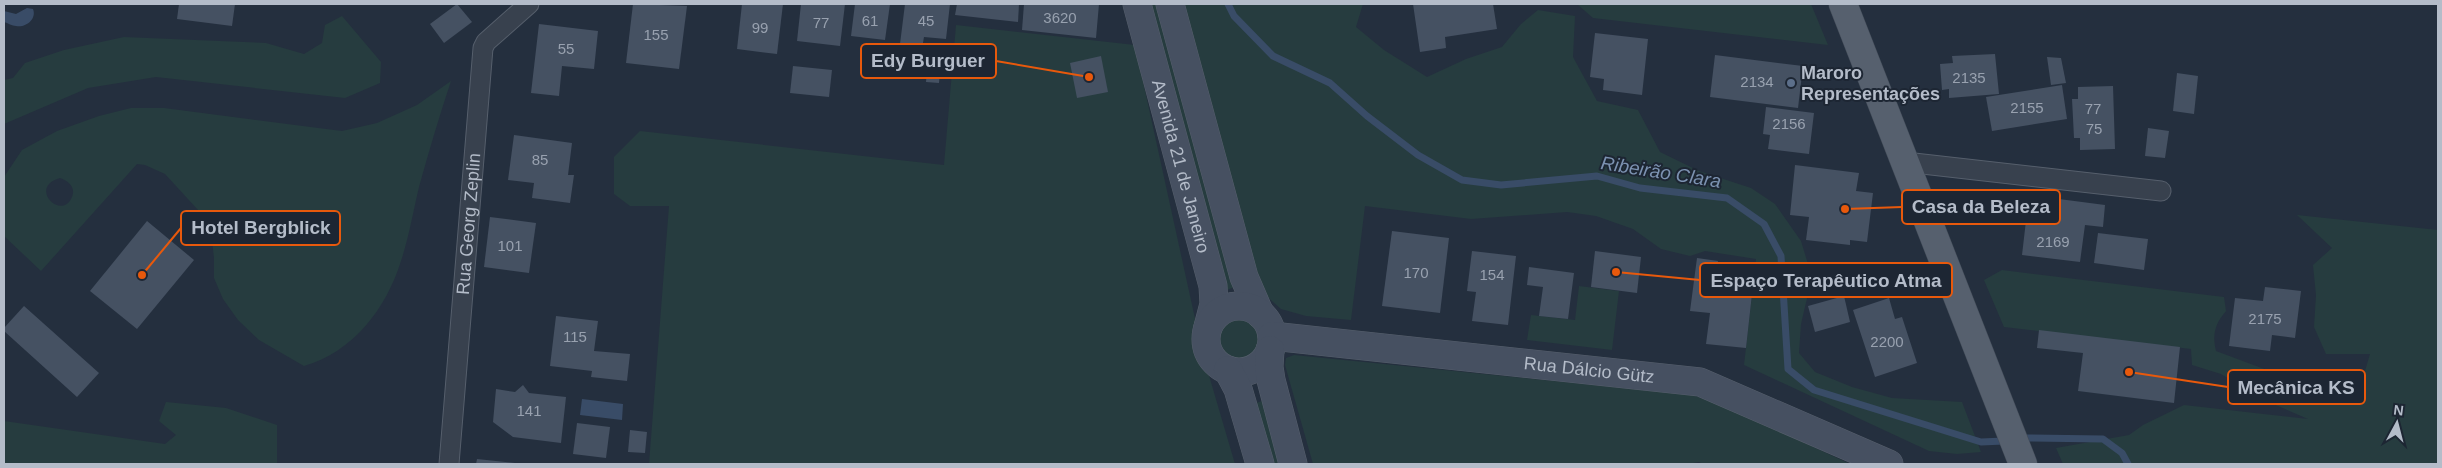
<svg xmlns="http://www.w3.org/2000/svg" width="2442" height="468" viewBox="0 0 2442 468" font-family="Arial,sans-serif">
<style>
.green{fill:#263c3f;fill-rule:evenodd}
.water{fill:#394c67}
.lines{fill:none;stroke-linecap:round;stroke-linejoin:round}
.stream{stroke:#394c67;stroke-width:7}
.building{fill:#455162}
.street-casing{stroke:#565f6c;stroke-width:21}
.secondary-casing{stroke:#565f6c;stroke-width:29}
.primary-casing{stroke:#414a57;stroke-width:29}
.street{stroke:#38414e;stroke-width:19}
.secondary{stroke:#465061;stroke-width:28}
.primary{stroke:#56606e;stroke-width:28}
.service-dot{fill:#5c6f8a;stroke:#1d2633;stroke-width:2}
.labels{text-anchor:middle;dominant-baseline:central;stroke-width:4;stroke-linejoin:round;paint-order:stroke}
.number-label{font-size:15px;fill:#98a1af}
.poi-label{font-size:18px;font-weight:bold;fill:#b4bcc9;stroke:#1d2633;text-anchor:start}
.street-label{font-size:18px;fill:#b4bcc9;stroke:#1d2633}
.water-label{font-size:19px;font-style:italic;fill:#7c92b1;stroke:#1d2633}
.leader{fill:none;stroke:#e8590c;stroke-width:2}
.callout-dot{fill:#e8590c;stroke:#1d2633;stroke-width:2}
.callout{fill:#1d2633;stroke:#e8590c;stroke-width:2}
.callout-label{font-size:19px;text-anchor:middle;font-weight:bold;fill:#b4bcc9}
</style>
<rect width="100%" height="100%" fill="#242f3e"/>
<g class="green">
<path d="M 1147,4 L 1158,4 L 1237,286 L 1227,290 Z"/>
<path d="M 1184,4 L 1363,4 L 1356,27 L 1384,50 L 1427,77 L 1466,59 L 1502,47 L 1521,24 L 1538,10 L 1575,16 L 1573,57 L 1597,101 L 1638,110 L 1660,152 L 1699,171 L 1751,188 L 1775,204 L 1801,241 L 1812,277 L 1801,324 L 1799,353 L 1815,372 L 1852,387 L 1892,398 L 1962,402 L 1981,452 L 1957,454 L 1929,451 L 1744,365 L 1756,259 L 1705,251 L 1690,256 L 1661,249 L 1633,229 L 1596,216 L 1567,212 L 1471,219 L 1365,206 L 1351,320 L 1306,316 L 1281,309 L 1264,294 L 1239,212 Z"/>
<path d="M 1577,4 L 1811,4 L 1828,45 L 1593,18 Z"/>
<path d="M 342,16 L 381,62 L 380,83 L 345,98 L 156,77 L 88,88 L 4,124 L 4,80 L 13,78 L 25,63 L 64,50 L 124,37 L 266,43 L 304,54 L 322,43 L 325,25 Z"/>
<path d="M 956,25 L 1135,45 L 1203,355 L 1235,464 L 649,464 L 669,206 L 630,206 L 614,194 L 614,157 L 640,131 L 944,165 Z"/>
<path d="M 451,81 C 439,117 429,151 419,187 C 413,212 409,237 401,261 C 386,309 353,352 304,366 L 259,340 L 238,320 L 223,299 L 214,278 L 214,258 L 210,223 L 165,174 L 145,165 L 137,164 L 41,271 L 4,236 L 4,177 L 22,150 L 57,131 L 99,116 L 131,108 L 164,108 L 342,131 L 377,123 L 417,105 ZM 60,178 C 69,181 77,188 71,199 C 60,220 28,187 60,178 Z"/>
<path d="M 2297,215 L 2438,230 L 2438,464 L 2063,464 L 2056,448 L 2129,435 L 2143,425 L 2184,405 L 2308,419 L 2264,400 L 2221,374 L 2192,365 L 2191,349 L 2004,327 L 1984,280 L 2002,270 L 2224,297 L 2226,311 C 2215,324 2212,334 2216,351 L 2275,373 L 2298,373 L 2333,392 L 2362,381 L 2370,354 L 2326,354 L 2314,327 L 2316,295 L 2313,265 L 2332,248 Z"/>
<path d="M 1579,286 L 1619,291 L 1612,350 L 1527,340 L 1531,315 L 1575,320 Z"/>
<circle cx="1239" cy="339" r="23"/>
<path d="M 1294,355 L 1693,395 L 1740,413 L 1850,464 L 1703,464 L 1699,462 L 1687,464 L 1313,464 L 1285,365 L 1286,358 Z"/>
<path d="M 1265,400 L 1281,464 L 1273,464 L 1256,403 Z"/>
<path d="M 166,402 L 226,408 L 277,425 L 277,464 L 4,464 L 4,421 L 165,444 L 176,435 L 159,421 Z"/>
</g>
<g class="water">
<path d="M 27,8 L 33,9 C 37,19 26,28 16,26 C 12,26 8,23 4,22 L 4,11 L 16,14 Z"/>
<path d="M 582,399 L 623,404 L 622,420 L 580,415 Z"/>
</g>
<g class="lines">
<g class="stream">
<path d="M 1228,4 L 1234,16 L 1273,56 L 1330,83 L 1367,116 L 1418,155 L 1462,180 L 1501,185 L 1597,176 L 1640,188 L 1727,198 L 1764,224 L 1781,256 L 1788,369 L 1814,390 L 1981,442 L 2004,441"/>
<path d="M 2026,438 L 2103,439 L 2122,453 L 2128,464"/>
</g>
</g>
<g class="building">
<path d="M 179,4 L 235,4 L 232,26 L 177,19 Z"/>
<path d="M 457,4 L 472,22 L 444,43 L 430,24 Z"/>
<path d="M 633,4 L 687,6 L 679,69 L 626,63 Z"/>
<path d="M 742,4 L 783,4 L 777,54 L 737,49 Z"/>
<path d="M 801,4 L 845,4 L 840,46 L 797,41 Z"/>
<path d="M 855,4 L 890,4 L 885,40 L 851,36 Z"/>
<path d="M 905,4 L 950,4 L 946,39 L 924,37 L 921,54 L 899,52 Z"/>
<path d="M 957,4 L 1019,4 L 1018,22 L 955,15 Z"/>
<path d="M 1024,4 L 1099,4 L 1096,38 L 1022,30 Z"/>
<path d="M 1413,4 L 1493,4 L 1497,29 L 1445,37 L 1446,48 L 1420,52 Z"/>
<path d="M 539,24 L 598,31 L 594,69 L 562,66 L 559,96 L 531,93 Z"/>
<path d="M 1595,33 L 1648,39 L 1642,95 L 1603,90 L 1604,79 L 1590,77 Z"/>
<path d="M 1995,54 L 1999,94 L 1949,98 L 1949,89 L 1942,90 L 1940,64 L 1953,63 L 1952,56 Z"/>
<path d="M 1715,55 L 1803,66 L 1798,108 L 1710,97 Z"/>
<path d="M 1101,56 L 1108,92 L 1077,98 L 1070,63 Z"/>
<path d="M 2047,57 L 2061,58 L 2066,83 L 2051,85 Z"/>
<path d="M 793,66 L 832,70 L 829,97 L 790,93 Z"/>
<path d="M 927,71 L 940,72 L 939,83 L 926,82 Z"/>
<path d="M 2177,73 L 2198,76 L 2194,114 L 2173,111 Z"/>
<path d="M 2062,85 L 2067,119 L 1992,131 L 1986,97 Z"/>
<path d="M 2113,86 L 2115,149 L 2080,150 L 2080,138 L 2074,138 L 2073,118 L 2072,99 L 2078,99 L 2078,87 Z"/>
<path d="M 1766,107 L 1814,113 L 1809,154 L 1768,149 L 1770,135 L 1763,134 Z"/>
<path d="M 2148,128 L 2169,131 L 2165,158 L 2145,156 Z"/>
<path d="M 514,135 L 572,143 L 568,175 L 574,175 L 570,203 L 532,198 L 534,183 L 508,180 Z"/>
<path d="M 1795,165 L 1859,173 L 1856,191 L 1873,193 L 1867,242 L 1850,240 L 1850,245 L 1806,240 L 1809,217 L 1790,215 Z"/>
<path d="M 2059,199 L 2105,205 L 2103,227 L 2085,225 L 2080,262 L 2022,255 L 2027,212 L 2057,216 Z"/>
<path d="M 490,217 L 536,223 L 529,273 L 484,267 Z"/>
<path d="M 147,221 L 194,260 L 137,329 L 90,291 Z"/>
<path d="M 1392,231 L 1449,238 L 1440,313 L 1382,306 Z"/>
<path d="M 2098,233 L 2148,239 L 2144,270 L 2094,263 Z"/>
<path d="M 1472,251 L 1516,256 L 1508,325 L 1472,321 L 1476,292 L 1467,291 Z"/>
<path d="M 1595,251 L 1641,257 L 1637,293 L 1591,287 Z"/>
<path d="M 1697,258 L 1718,261 L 1714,289 L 1752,294 L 1746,348 L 1706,344 L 1710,313 L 1690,311 Z"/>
<path d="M 1529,267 L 1574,273 L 1568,319 L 1539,316 L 1543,287 L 1527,285 Z"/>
<path d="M 2265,287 L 2301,291 L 2295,338 L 2272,335 L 2270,351 L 2229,346 L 2235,298 L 2263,301 Z"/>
<path d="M 1844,296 L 1850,322 L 1815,332 L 1808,306 Z"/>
<path d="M 1889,298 L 1895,319 L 1902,317 L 1917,363 L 1875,377 L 1853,310 Z"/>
<path d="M 24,306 L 99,373 L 77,397 L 4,331 L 4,328 Z"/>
<path d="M 556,316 L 598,321 L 594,351 L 630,354 L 627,381 L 591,377 L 592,371 L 550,366 Z"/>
<path d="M 2039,330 L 2180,347 L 2174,403 L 2078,391 L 2083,353 L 2037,348 Z"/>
<path d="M 523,385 L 529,393 L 566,397 L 561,443 L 513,437 L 493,422 L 496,389 L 515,392 Z"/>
<path d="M 577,423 L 610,427 L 606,458 L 573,454 Z"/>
<path d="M 630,430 L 647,432 L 645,453 L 628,452 Z"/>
<path d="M 477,459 L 515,463 L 515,464 L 476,464 Z"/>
</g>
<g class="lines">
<g class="street-casing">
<g id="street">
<path d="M 1905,162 L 2161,191"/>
<path id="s1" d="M 449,464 L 483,48 L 486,42 L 529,4"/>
</g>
</g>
<g class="secondary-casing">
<g id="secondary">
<path id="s2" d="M 1137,4 L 1213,286 L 1214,304 L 1208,327"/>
<path d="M 1170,4 L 1244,277 L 1260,314"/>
<circle cx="1239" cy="339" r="33"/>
<path id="s3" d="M 1272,336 L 1700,382 L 1889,464"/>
<path d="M 1270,350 L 1269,367 L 1271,380 L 1293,464"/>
<path d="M 1228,370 L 1238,389 L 1260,464"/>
</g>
</g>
<g class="primary-casing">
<path id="primary" d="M 1843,4 L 2023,464"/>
</g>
<use href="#street" class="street"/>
<use href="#secondary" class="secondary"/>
<use href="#primary" class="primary"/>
</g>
<circle class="service-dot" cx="1791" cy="83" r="5"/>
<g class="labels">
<g class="number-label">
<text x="1060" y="17">3620</text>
<text x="870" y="20">61</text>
<text x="926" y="20">45</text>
<text x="821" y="22">77</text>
<text x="760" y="27">99</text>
<text x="656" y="34">155</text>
<text x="566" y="48">55</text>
<text x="1969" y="77">2135</text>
<text x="1757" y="81">2134</text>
<text x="2027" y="107">2155</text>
<text x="2093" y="108">77</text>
<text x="1789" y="123">2156</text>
<text x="2094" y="128">75</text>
<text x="540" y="159">85</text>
<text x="2053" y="241">2169</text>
<text x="510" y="245">101</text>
<text x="1416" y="272">170</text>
<text x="1492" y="274">154</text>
<text x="2265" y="318">2175</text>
<text x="575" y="336">115</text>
<text x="1887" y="341">2200</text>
<text x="529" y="410">141</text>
</g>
<g class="poi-label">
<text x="1801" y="73">Maroro<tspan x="1801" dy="21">Representações</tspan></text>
</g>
<g class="street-label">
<text stroke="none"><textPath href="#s2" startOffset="168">Avenida 21 de Janeiro</textPath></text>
<text stroke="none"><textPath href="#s1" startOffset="241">Rua Georg Zeplin</textPath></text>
<text stroke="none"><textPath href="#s3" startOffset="319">Rua Dálcio Gütz</textPath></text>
</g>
<g class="water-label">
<text transform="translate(1661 172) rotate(9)">Ribeirão Clara</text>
</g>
</g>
<path class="leader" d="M1089 77L996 61M1845 209L1902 207M142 275L181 228M1616 272L1700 280M2129 372L2228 387"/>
<g class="callout-dot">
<circle cx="1089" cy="77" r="5"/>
<circle cx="1845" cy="209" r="5"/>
<circle cx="142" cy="275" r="5"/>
<circle cx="1616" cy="272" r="5"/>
<circle cx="2129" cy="372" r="5"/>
</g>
<g class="callout">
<rect x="861" y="44" width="135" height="34" rx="5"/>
<rect x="1902" y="190" width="158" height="34" rx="5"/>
<rect x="181" y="211" width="159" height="34" rx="5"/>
<rect x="1700" y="263" width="252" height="34" rx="5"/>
<rect x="2228" y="370" width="137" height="34" rx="5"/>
</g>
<g class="callout-label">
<text x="928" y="67">Edy Burguer</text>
<text x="1981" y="213">Casa da Beleza</text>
<text x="261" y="234">Hotel Bergblick</text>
<text x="1826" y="287">Espaço Terapêutico Atma</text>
<text x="2296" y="394">Mecânica KS</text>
</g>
<rect width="2442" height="468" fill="none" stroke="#b4bcc9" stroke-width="10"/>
<g transform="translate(2397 423) rotate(7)" stroke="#1d2633" stroke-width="4" paint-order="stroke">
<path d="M0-4L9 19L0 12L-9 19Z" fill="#b4bcc9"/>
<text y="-8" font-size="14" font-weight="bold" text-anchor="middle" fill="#b4bcc9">N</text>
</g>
</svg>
